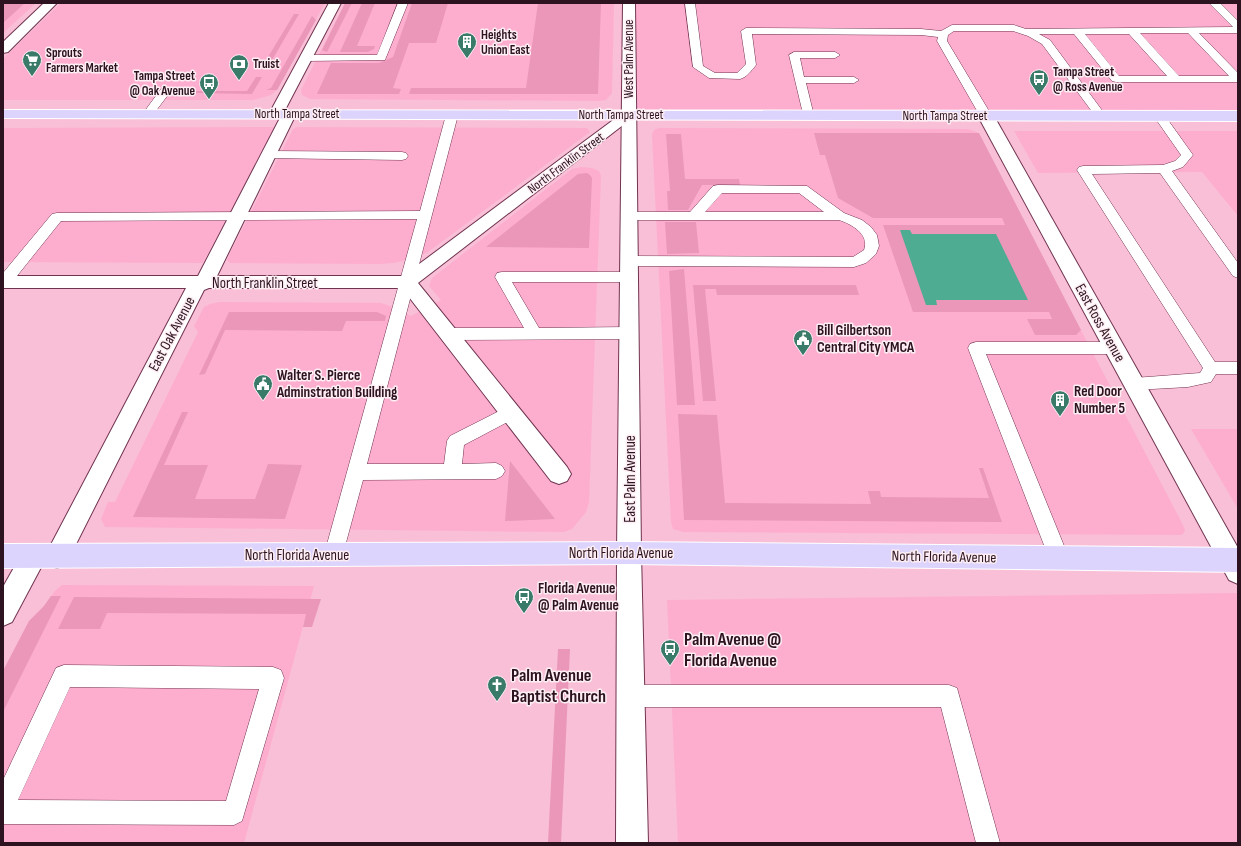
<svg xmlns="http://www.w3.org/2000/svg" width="1241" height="846" viewBox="0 0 1241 846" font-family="'Sofia Sans Condensed',sans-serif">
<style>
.built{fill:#fdaecf}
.green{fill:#ea97ba;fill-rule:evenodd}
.water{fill:#4dac92}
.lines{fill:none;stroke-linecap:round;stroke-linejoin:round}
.lane-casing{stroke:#703450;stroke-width:1}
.street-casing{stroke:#703450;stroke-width:2}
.secondary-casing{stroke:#703450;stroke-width:2}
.primary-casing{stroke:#fff;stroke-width:2}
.lane{fill:#fff;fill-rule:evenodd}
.street{fill:#fff;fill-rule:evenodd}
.secondary{fill:#fff;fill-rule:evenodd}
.primary{fill:#dcd4fd;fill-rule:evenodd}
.labels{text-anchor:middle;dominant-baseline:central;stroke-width:3;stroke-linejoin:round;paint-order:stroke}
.far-poi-label{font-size:13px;font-weight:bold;fill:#2d131f;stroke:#fdeef4;text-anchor:start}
.far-street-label{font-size:13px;fill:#2d131f;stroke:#fdeef4}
.street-label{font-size:15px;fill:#2d131f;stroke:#fdeef4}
.poi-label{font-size:15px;font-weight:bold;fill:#2d131f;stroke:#fdeef4;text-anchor:start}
.near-poi-label{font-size:18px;font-weight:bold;fill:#2d131f;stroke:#fdeef4;text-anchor:start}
</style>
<rect width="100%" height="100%" fill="#f9bfd6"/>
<g class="built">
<path d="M 3,3 L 36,3 L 3,33 Z"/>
<path d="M 61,3 L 325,3 L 277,90 L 271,95 L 261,98 L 253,100 L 3,100 L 3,59 Z"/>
<path d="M 345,3 L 614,3 L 612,93 L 606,100 L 599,101 L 310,99 L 302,95 L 301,90 Z"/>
<path d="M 632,3 L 1238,3 L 1238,113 L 630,112 Z"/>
<path d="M 275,127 L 203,263 L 3,262 L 3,128 Z"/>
<path d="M 297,127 L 582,128 L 587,128 L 590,132 L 428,252 L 415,258 L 394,263 L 379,264 L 230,263 L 227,260 L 230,253 L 293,129 Z"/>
<path d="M 660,128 L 968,129 L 977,132 L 1182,523 L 1185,530 L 1184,533 L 1181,535 L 683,532 L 673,529 L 671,522 L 652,134 L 655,129 Z"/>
<path d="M 1014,131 L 1238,131 L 1238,216 L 1202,172 L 1038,173 Z"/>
<path d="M 581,167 L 592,168 L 599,171 L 601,176 L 589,502 L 586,512 L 572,529 L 564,532 L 105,527 L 101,519 L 108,502 L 115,502 L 198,332 L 194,326 L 204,307 L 210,304 L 220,302 L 381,303 L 390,306 L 411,316 L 441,300 L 429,286 L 432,278 L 572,169 Z"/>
<path d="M 1191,429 L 1238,429 L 1238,509 Z"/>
<path d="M 62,585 L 314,586 L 244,843 L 3,843 L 3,671 L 29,621 L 44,606 L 55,591 Z"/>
<path d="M 1238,593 L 1238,843 L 678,843 L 667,600 Z"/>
</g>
<g class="green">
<path d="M 3,3 L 25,3 L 3,23 Z"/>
<path d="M 345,3 L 352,3 L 327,52 L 322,50 Z"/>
<path d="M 362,3 L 375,3 L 357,46 L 375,46 L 374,49 L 368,52 L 340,52 Z"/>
<path d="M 412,3 L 448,3 L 436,43 L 409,43 L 393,88 L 401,89 L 399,94 L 317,94 L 331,63 L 379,63 L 393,57 Z"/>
<path d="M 538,3 L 601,3 L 598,94 L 409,94 L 411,88 L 526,88 Z"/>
<path d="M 294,14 L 299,14 L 268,67 L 262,67 Z"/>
<path d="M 312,16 L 316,20 L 277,90 L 266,90 L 271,88 Z"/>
<path d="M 256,77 L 262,77 L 252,94 L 195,93 L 193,95 L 181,95 L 183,91 L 247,91 Z"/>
<path d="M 814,133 L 979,133 L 1081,330 L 1076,335 L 1035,335 L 1027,319 L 1052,319 L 1049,312 L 913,312 L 883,225 L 1005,225 L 1002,218 L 873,218 L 838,198 L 825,155 L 820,155 ZM 900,230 L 910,230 L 937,304 Z"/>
<path d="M 666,134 L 681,134 L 685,179 L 739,179 L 740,185 L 702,185 L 688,210 L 668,210 L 667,191 L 670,191 Z"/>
<path d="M 587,173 L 590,175 L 592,178 L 589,248 L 486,247 L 578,174 Z"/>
<path d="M 665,222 L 696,222 L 699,253 L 667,254 Z"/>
<path d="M 684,269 L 695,405 L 677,405 L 669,271 Z"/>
<path d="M 693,285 L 856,285 L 859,295 L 717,295 L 716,289 L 705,289 L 716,401 L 703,401 Z"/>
<path d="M 229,312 L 377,312 L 386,316 L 385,321 L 346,321 L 342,331 L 225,330 L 205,374 L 199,375 Z"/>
<path d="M 182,412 L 188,412 L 164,465 L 208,465 L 195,499 L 255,499 L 268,464 L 302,465 L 285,519 L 133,517 Z"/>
<path d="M 678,414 L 717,415 L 725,503 L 871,504 L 868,491 L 880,491 L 881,497 L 989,498 L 979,468 L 983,468 L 1002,522 L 684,520 Z"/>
<path d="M 510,461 L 555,519 L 505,521 Z"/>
<path d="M 51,596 L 61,596 L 3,712 L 3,671 L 29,621 L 44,606 Z"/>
<path d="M 74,597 L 321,599 L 312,627 L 303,627 L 306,614 L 107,613 L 100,629 L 58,629 Z"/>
<path d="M 558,649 L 570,649 L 561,843 L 548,843 Z"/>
</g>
<path class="water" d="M 900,230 L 910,230 L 912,234 L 996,234 L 1028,300 L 936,300 L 937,305 L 926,305 Z"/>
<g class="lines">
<g class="lane-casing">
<g id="lane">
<path d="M 398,3 L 408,3 L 385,60 L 306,61 L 301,58 L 306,55 L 377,55 Z"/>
<path d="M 685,3 L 695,3 L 703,66 L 715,73 L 737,73 L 746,64 L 741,31 L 746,28 L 921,29 L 941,31 L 952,25 L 1014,25 L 1026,29 L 1233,27 L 1209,3 L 1220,3 L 1238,21 L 1238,33 L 1199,33 L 1238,73 L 1238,82 L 1116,82 L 1112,81 L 1074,34 L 1039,34 L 1050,40 L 1104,113 L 1106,115 L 1104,117 L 1096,117 L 1042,44 L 1028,36 L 1013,31 L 954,31 L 948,35 L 947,41 L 992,116 L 990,118 L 982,118 L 980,116 L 937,41 L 938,37 L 921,35 L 752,34 L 756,65 C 752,70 746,78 740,79 L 709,78 L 693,67 ZM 1140,33 L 1188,33 L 1229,76 L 1179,76 ZM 1085,34 L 1129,34 L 1167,76 L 1119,76 Z"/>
<path d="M 794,52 L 835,52 L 840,55 L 835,58 L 800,58 L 804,77 L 854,77 L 859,80 L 854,83 L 806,83 L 814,116 L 812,118 L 804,118 L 789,55 Z"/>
<path d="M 165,88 L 171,91 L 152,116 L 144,116 L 142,114 L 144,112 L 161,89 Z"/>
<path d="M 452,112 L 456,113 L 458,115 L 367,464 L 444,464 L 447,441 L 450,436 L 511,405 L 517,407 L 519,412 L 517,417 L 464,445 L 462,464 L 496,463 L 502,466 L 505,471 L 502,476 L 496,479 L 363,480 L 341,561 L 334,564 L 327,561 L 324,555 L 417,219 L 61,221 L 9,286 L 3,287 L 3,273 L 52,214 L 57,213 L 420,211 L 446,115 L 448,113 Z"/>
<path d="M 1159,112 L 1163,113 L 1193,155 L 1183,167 L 1172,171 L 1238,263 L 1238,278 L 1233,276 L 1160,173 L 1092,174 L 1215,362 L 1238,362 L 1238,374 L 1216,374 L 1211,382 L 1188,387 L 1134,390 L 1128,388 L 1126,384 L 1128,380 L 1134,378 L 1200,373 L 1203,368 L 1077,170 L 1079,167 L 1083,166 L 1163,165 L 1175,161 L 1181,155 L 1153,115 L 1155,113 Z"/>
<path d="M 269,151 L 402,152 L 406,153 L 408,156 L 406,159 L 402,160 L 265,158 L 263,155 L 265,152 Z"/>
<path d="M 718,185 L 807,186 L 844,213 L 862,220 L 871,227 L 877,235 L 879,246 L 876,254 L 866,263 L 854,267 L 629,266 L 624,264 L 622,261 L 624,258 L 629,256 L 853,257 L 864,250 C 870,234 851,224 839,220 L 629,220 L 624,219 L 622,216 L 624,213 L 629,212 L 690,212 L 713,186 ZM 722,193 L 799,193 L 824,212 L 705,212 Z"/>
<path d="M 502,272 L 629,272 L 634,273 L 636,277 L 634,281 L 629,282 L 512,282 L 539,328 L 629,327 L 634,329 L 637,333 L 634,337 L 629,339 L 449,340 L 444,338 L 441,334 L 444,330 L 449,328 L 524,328 L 495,277 L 497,273 Z"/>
<path d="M 976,342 L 1114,342 L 1120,344 L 1122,348 L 1120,352 L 1114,354 L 986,354 L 1069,558 L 1066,564 L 1059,567 L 1052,564 L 1049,558 L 968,348 L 970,344 Z"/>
<path d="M 64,665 L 273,667 L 281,670 L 284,678 L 242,821 L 234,825 L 3,824 L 3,780 L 56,668 ZM 70,687 L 259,689 L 226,801 L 18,800 Z"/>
<path d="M 630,685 L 949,685 L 957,688 L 1000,843 L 976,843 L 941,707 L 630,707 L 622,704 L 619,696 L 622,688 Z"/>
</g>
</g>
<g class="street-casing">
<g id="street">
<path d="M 44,3 L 57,3 L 8,52 L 3,53 L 3,42 Z"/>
<path d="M 329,3 L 341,3 L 285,110 L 294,111 L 296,114 L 217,276 L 403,276 L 624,112 L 629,111 L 634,112 L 636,115 L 418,283 L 567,467 L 571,474 L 567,481 L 559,484 L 551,481 L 402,288 L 209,288 L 204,290 L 66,564 L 57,568 L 48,564 L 46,558 L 12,622 L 3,626 L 3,587 L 25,548 L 34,544 L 43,548 L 46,554 L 186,288 L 3,288 L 3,276 L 198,276 L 280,118 L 271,117 L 269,114 Z"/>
<path d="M 986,111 L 991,113 L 994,116 L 1238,548 L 1238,584 L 1229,580 L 978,116 L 981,113 Z"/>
</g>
</g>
<g class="secondary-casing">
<path id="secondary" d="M 623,3 L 635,3 L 641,553 L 648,843 L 616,843 L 617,553 Z"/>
</g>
<g class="primary-casing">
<g id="primary">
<path d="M 3,110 L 1238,111 L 1238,121 L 3,118 Z"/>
<path d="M 629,542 L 1238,548 L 1238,572 L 629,564 L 3,568 L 3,544 Z"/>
</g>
</g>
<use href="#lane" class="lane"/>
<use href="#street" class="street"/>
<use href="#secondary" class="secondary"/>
<use href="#primary" class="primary"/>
</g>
<defs>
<g id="building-pin" transform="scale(1)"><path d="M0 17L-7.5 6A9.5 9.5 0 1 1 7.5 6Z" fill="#3a7a68" stroke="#fdeef4"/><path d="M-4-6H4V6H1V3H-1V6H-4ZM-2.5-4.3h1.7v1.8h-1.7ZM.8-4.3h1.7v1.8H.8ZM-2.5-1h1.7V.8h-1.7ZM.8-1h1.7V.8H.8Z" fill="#fff"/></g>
<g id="supermarket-pin" transform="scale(1)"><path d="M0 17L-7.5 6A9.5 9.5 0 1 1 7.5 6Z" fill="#3a7a68" stroke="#fdeef4"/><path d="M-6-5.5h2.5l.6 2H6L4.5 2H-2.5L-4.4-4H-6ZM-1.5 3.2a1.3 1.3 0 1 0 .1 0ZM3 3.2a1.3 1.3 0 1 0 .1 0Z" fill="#fff"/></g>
<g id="bank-pin" transform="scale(1)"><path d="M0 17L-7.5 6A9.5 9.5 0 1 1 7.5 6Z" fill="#3a7a68" stroke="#fdeef4"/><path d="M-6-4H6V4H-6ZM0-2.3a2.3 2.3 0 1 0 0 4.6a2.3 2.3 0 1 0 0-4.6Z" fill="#fff"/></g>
<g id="bus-pin" transform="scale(1)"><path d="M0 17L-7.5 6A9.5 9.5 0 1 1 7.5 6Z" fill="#3a7a68" stroke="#fdeef4"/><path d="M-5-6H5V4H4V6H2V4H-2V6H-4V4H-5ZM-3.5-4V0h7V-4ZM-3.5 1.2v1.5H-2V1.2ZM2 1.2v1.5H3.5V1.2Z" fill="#fff"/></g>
<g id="civic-pin" transform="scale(1)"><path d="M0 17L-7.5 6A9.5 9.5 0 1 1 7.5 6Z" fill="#3a7a68" stroke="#fdeef4"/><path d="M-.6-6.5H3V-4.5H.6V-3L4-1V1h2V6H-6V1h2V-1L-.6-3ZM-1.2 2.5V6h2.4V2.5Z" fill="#fff"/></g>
<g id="church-pin" transform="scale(1)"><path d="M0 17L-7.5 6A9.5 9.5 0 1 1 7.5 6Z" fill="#3a7a68" stroke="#fdeef4"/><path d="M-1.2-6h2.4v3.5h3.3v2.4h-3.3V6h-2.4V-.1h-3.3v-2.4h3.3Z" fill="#fff"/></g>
</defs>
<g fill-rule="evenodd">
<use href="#building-pin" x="467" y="42"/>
<use href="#supermarket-pin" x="32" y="60"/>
<use href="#bank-pin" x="239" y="64"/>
<use href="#bus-pin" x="1039" y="79"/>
<use href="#bus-pin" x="209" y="83"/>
<use href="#civic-pin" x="803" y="339"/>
<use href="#civic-pin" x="263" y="384"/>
<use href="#building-pin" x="1060" y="400"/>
<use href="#bus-pin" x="524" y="597"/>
<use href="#bus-pin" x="670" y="649"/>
<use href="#church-pin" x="497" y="685"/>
</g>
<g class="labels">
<g class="far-poi-label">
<text x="481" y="35">Heights<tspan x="481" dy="15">Union East</tspan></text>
<text x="46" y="53">Sprouts<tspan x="46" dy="15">Farmers Market</tspan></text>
<text x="253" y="64">Truist</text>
<text x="1053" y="72">Tampa Street<tspan x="1053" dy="15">@ Ross Avenue</tspan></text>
<text x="195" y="76" text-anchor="end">Tampa Street<tspan x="195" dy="15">@ Oak Avenue</tspan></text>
</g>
<g class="far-street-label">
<text transform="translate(629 59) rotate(-90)">West Palm Avenue</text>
<text x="297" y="114">North Tampa Street</text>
<text x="621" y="115">North Tampa Street</text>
<text x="945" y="116">North Tampa Street</text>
<text transform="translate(566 163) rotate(-37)">North Franklin Street</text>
</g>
<g class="street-label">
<text x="265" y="283">North Franklin Street</text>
<text transform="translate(1100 323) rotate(61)">East Ross Avenue</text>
<text transform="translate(172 334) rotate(-62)">East Oak Avenue</text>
<text transform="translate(630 479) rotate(-90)">East Palm Avenue</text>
<text x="621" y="553">North Florida Avenue</text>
<text x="297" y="555">North Florida Avenue</text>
<text transform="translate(944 557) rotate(1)">North Florida Avenue</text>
</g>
<g class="poi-label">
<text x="817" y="330">Bill Gilbertson<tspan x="817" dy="17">Central City YMCA</tspan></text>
<text x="277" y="375">Walter S. Pierce<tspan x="277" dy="17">Adminstration Building</tspan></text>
<text x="1074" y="391">Red Door<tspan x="1074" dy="17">Number 5</tspan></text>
<text x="538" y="588">Florida Avenue<tspan x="538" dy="17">@ Palm Avenue</tspan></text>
</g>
<g class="near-poi-label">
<text x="684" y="639">Palm Avenue @<tspan x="684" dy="21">Florida Avenue</tspan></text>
<text x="511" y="675">Palm Avenue<tspan x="511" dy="21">Baptist Church</tspan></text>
</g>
</g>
<rect width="1241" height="846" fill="none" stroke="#2d131f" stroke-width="8"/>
</svg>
